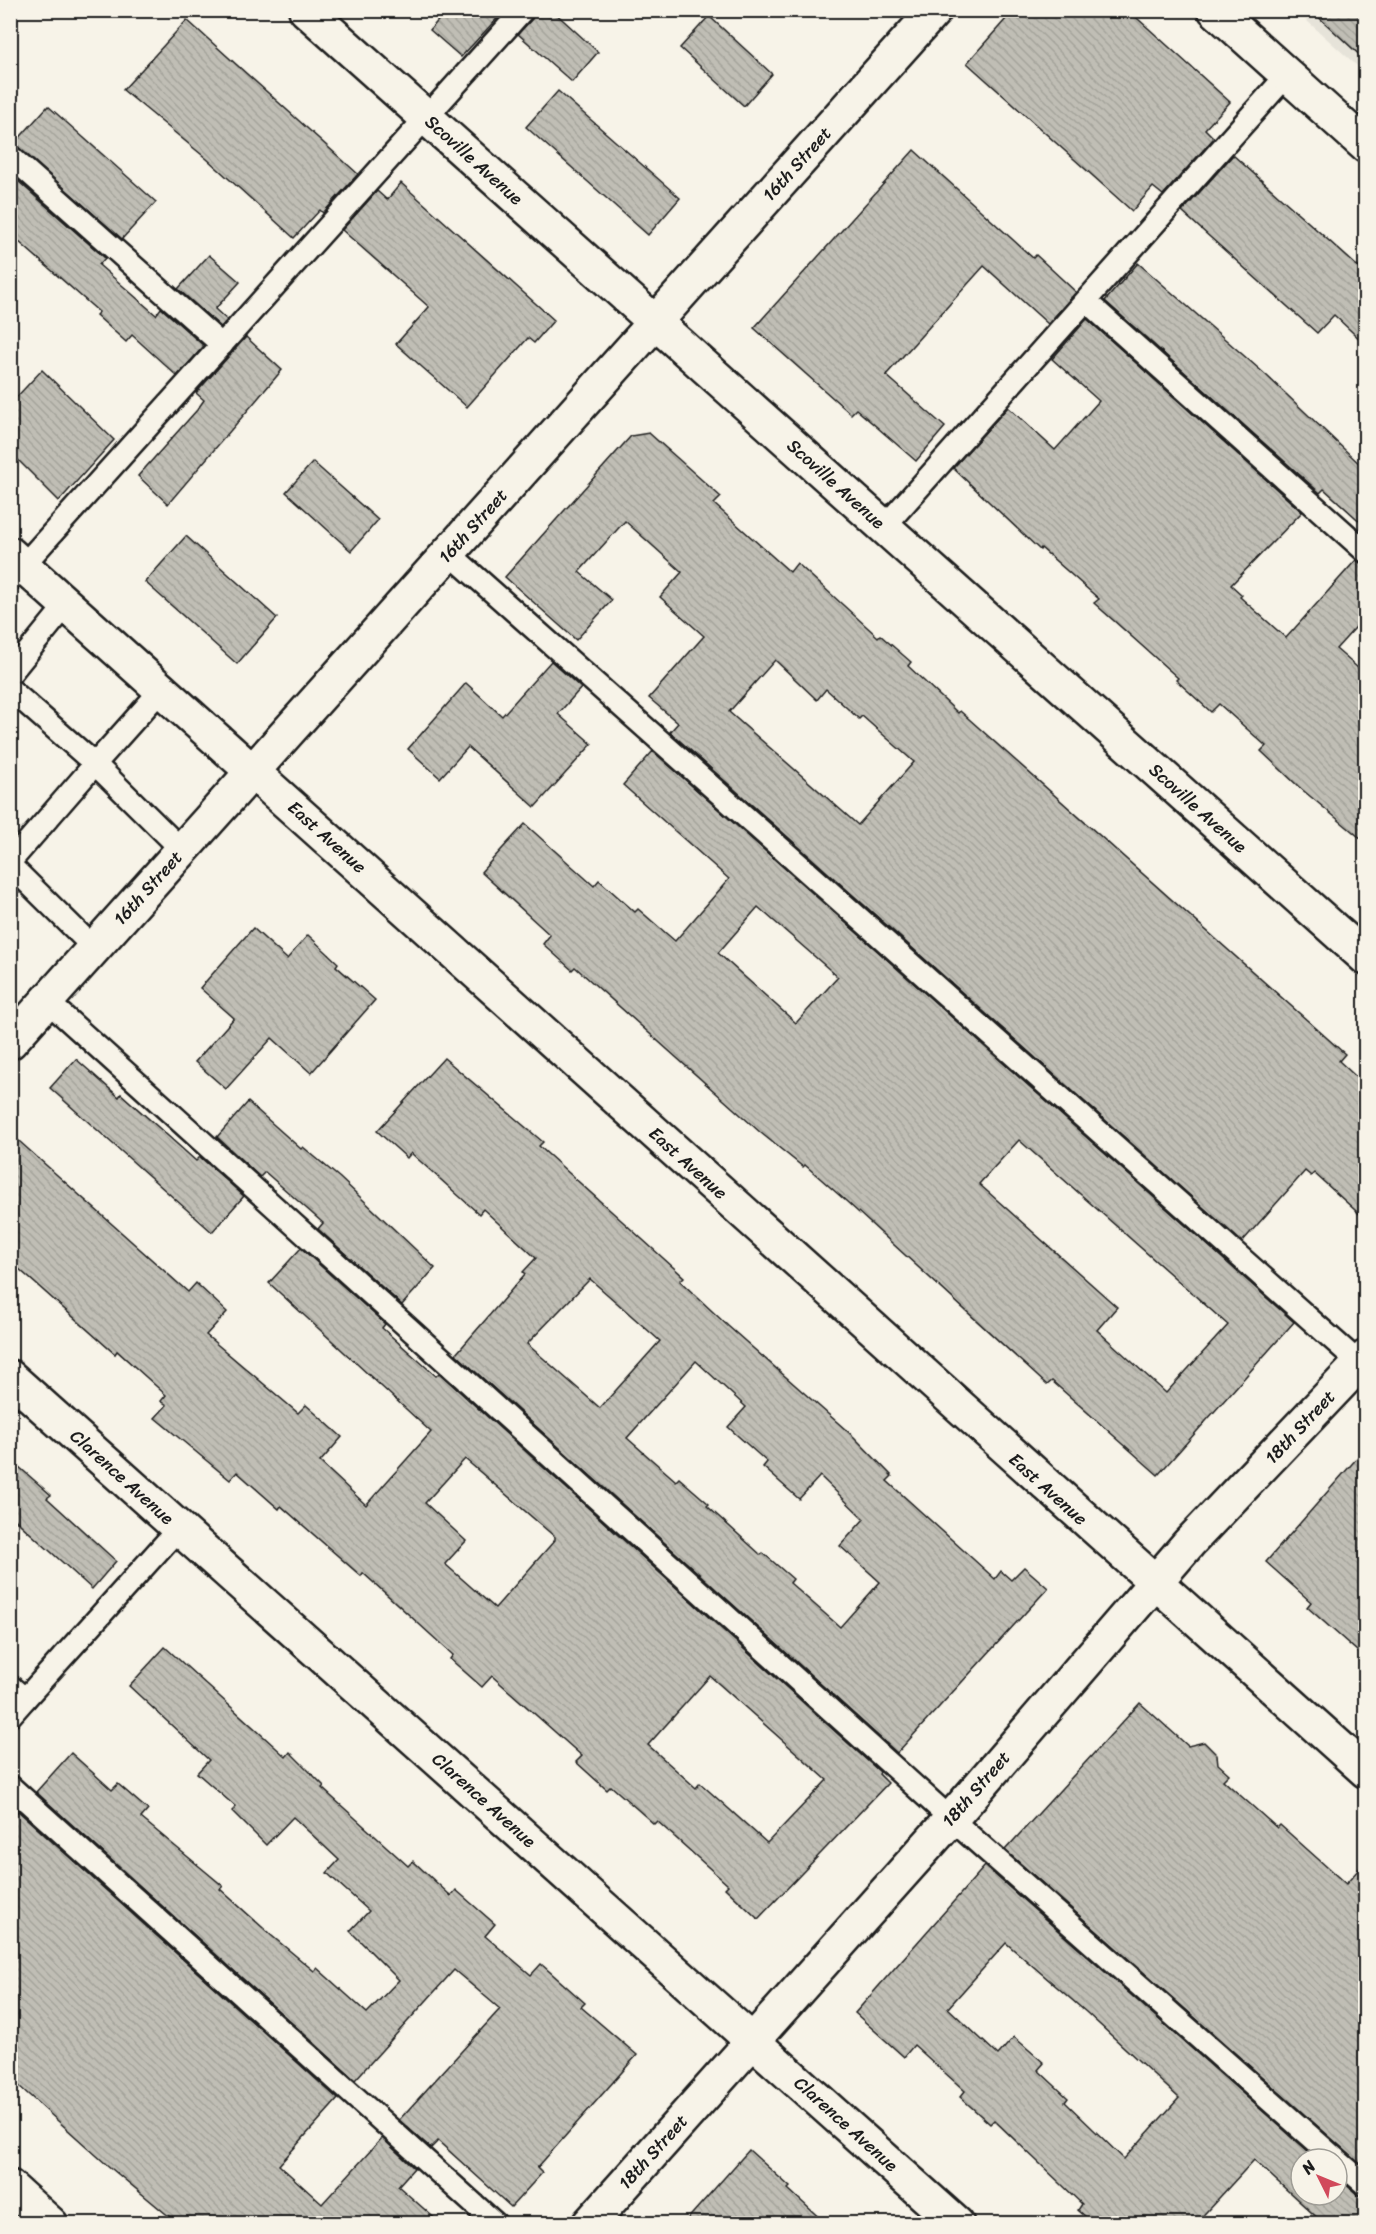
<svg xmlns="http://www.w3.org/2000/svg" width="1376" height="2234" viewBox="0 0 1376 2234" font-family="Sriracha,sans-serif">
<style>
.built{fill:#e6e3d9}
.building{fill:url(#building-back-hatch);stroke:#1c1c1c;stroke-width:1.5;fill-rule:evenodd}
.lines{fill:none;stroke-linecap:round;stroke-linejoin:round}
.lane-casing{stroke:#1c1c1c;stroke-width:26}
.street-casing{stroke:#1c1c1c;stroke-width:38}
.secondary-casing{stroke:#1c1c1c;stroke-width:38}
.lane{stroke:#f7f3e8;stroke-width:21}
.street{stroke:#f7f3e8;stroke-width:33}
.secondary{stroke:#f7f3e8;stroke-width:33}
.labels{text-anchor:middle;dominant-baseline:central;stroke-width:4.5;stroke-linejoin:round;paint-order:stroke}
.street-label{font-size:18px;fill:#1c1c1c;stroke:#f7f3e8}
</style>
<defs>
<pattern id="building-back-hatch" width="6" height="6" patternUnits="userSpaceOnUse" patternTransform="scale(1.5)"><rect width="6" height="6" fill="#c0beb5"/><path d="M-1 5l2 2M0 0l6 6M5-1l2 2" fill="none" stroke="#a4a39b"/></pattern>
</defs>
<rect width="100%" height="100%" fill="#f7f3e8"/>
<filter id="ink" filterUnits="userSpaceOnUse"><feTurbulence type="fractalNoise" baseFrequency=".0167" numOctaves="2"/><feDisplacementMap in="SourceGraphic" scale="12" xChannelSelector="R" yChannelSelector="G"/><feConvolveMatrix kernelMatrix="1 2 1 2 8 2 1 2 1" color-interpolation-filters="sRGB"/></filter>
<g filter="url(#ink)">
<path class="built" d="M 1296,11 L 1365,11 L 1365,73 Z"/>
<g class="building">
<path d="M 447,10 L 505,10 L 461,57 L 430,30 Z"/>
<path d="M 535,10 L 552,10 L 598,52 L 572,82 L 518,34 L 532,19 Z"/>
<path d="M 1014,10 L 1128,10 L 1230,102 L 1205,129 L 1214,138 L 1163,195 L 1153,187 L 1132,211 L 967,63 Z"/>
<path d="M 1311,10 L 1365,10 L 1365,60 Z"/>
<path d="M 709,16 L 772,74 L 744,106 L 680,48 Z"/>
<path d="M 187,20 L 358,174 L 323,213 L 320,210 L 294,238 L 207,159 L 123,90 Z"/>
<path d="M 558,91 L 680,198 L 648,235 L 526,127 Z"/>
<path d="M 48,106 L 156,202 L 122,239 L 14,144 Z"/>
<path d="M 914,150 L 1033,258 L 1036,255 L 1076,292 L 1048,324 L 984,266 L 886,375 L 945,427 L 916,461 L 856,409 L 851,414 L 754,328 Z"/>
<path d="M 1233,155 L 1365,273 L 1365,344 L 1334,315 L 1317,333 L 1182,212 Z"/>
<path d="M 10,174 L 105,258 L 99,265 L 156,315 L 161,308 L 204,346 L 177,376 L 132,335 L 126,342 L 96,315 L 99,312 L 10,234 Z"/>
<path d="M 401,183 L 554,320 L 534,343 L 528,338 L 467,407 L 396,344 L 429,307 L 342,230 L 377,191 L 387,200 Z"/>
<path d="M 209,255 L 240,282 L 215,309 L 227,320 L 221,327 L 178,289 Z"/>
<path d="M 1138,263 L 1266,375 L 1365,469 L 1365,526 L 1324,489 L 1320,493 L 1105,301 Z"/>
<path d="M 1087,319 L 1302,512 L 1231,585 L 1242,595 L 1240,597 L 1286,638 L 1356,560 L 1365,564 L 1365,617 L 1336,649 L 1365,674 L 1365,842 L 1299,787 L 1261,751 L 1266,746 L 1219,704 L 1211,712 L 1176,680 L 1178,678 L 1094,603 L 1099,599 L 1041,548 L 1040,550 L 953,468 L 1008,407 L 1055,450 L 1099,401 L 1052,359 Z"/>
<path d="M 246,337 L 282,370 L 168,504 L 138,476 L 197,410 L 204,400 L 196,393 Z"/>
<path d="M 42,370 L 114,440 L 59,501 L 10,452 L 10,404 Z"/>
<path d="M 649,433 L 721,497 L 714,504 L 790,572 L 797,563 L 878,637 L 880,635 L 911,662 L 908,666 L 958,713 L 960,711 L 1345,1054 L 1339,1061 L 1365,1085 L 1365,1219 L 1314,1173 L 1311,1176 L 1305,1171 L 1242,1242 L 670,732 L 678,723 L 649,698 L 704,636 L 660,597 L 682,572 L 625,521 L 579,572 L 612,600 L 576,640 L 505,577 L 631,436 ZM 775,660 L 817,700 L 826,689 L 859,719 L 862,716 L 914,762 L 858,825 L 729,712 Z"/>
<path d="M 313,462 L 378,520 L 351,551 L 286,492 Z"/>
<path d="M 186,536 L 277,618 L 237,664 L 145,582 Z"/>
<path d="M 551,661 L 581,688 L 558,714 L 592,744 L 535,807 L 468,747 L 440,778 L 408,749 L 466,683 L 502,716 Z"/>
<path d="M 653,751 L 1294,1322 L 1158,1475 L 1052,1381 L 1047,1385 L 846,1201 L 805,1165 L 803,1167 L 761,1133 L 575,967 L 572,970 L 543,944 L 550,935 L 481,872 L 525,824 L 594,886 L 599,880 L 635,912 L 638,909 L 675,941 L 729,879 L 623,785 ZM 758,907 L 838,977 L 796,1023 L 718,953 ZM 1019,1140 L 1228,1325 L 1166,1393 L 1097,1330 L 1117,1307 L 979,1184 Z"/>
<path d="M 253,928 L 287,959 L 308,935 L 338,963 L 336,966 L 375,1000 L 311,1073 L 272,1038 L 226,1089 L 195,1062 L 234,1018 L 200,988 Z"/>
<path d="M 444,1058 L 543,1142 L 539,1146 L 684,1277 L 680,1281 L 728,1326 L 854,1437 L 892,1476 L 887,1481 L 995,1579 L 1001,1571 L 1011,1580 L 1024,1567 L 1048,1588 L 897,1753 L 456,1354 L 525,1274 L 523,1272 L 536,1258 L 483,1209 L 479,1214 L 411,1153 L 407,1158 L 377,1131 ZM 590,1279 L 660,1341 L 600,1408 L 527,1344 ZM 696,1361 L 746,1407 L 728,1427 L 767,1462 L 763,1467 L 799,1499 L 820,1476 L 864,1519 L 840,1546 L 880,1582 L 840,1627 L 790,1583 L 793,1579 L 763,1553 L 761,1555 L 707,1506 L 709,1504 L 679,1478 L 676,1481 L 627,1438 Z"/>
<path d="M 76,1059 L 119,1097 L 121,1094 L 196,1161 L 200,1157 L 244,1196 L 212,1232 L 50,1088 Z"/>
<path d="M 248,1102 L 301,1149 L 303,1147 L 340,1178 L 435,1268 L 402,1305 L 318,1229 L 323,1223 L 265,1172 L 260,1177 L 217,1137 Z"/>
<path d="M 10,1133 L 188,1292 L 196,1283 L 227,1312 L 206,1335 L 298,1413 L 306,1405 L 342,1437 L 320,1462 L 366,1505 L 431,1432 L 269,1283 L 301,1248 L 385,1324 L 382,1328 L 436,1376 L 439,1373 L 880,1772 L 879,1774 L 888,1783 L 758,1919 L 725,1888 L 728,1885 L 657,1821 L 654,1824 L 611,1786 L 607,1790 L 576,1762 L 582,1756 L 492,1676 L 482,1687 L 450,1659 L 453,1655 L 363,1573 L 361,1576 L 281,1506 L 279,1509 L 237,1472 L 230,1480 L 155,1418 L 167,1405 L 161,1401 L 166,1395 L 117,1351 L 115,1354 L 10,1261 ZM 465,1459 L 555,1537 L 555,1540 L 495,1608 L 445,1564 L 466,1541 L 425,1503 ZM 710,1676 L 827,1780 L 767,1843 L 700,1783 L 696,1788 L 648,1745 Z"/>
<path d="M 1365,1449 L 1365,1658 L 1307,1607 L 1311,1602 L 1266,1562 Z"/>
<path d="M 10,1459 L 51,1495 L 47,1498 L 116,1561 L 92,1589 L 10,1515 Z"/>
<path d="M 165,1647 L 286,1757 L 290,1752 L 324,1786 L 322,1788 L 408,1866 L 413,1861 L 451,1896 L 456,1890 L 495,1924 L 485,1936 L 531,1975 L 541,1964 L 585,2003 L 581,2007 L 637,2055 L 537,2168 L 542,2173 L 511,2207 L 438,2141 L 431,2148 L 399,2120 L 500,2009 L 454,1970 L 355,2080 L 36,1792 L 71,1753 L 112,1790 L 118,1784 L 148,1810 L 141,1818 L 223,1886 L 220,1889 L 272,1936 L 314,1971 L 317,1968 L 367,2013 L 399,1980 L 350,1931 L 369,1911 L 327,1873 L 339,1860 L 293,1817 L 266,1845 L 232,1811 L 236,1807 L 197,1773 L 209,1760 L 129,1686 Z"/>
<path d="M 1140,1703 L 1188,1746 L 1204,1742 L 1217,1755 L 1218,1764 L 1229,1774 L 1223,1780 L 1277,1828 L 1280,1825 L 1346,1884 L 1365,1862 L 1365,2168 L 1005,1850 Z"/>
<path d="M 18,1811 L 338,2099 L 279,2165 L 322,2204 L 382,2138 L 414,2168 L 398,2186 L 440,2223 L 177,2223 L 106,2164 L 10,2078 L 10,1820 Z"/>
<path d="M 985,1866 L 1317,2159 L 1301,2159 L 1301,2195 L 1337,2195 L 1337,2177 L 1358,2195 L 1365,2197 L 1365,2223 L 1323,2223 L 1254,2160 L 1196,2223 L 1093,2223 L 1078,2210 L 1082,2204 L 994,2120 L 990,2124 L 960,2097 L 965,2091 L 914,2045 L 904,2057 L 855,2013 ZM 1006,1943 L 1086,2012 L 1179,2098 L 1124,2159 L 1065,2102 L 1068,2098 L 1038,2070 L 1044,2063 L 1014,2037 L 998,2055 L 948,2008 Z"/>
<path d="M 749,2150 L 790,2187 L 788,2189 L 825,2223 L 684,2223 Z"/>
</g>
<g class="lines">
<g class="lane-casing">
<g id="lane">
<path d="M 10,156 L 222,345"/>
<path d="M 1087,302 L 1366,552"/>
<path d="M 884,527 L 1287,75"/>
<path d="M 449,553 L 1366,1369"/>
<path d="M 10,580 L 523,10"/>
<path d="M 10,674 L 67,604"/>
<path d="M 10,689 L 95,764 L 162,689"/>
<path d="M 10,862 L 95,764 L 182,850"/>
<path d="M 10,865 L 94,948"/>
<path d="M 47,1001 L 951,1819 L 1336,2159"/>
<path d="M 10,1686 L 25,1699 L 179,1528"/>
<path d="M 10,1716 L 25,1699"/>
<path d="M 10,1786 L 496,2224"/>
<path d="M 1337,2160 L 1366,2185"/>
</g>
</g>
<g class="street-casing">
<g id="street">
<path d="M 306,10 L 1366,958"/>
<path d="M 1215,10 L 1366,146"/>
<path d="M 10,554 L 1366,1771"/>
<path d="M 10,1377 L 957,2224"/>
<path d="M 10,2187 L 51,2224"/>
<path d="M 589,2224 L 951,1819 L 1189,1543 L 1366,1357"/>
</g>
</g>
<g class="secondary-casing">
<path id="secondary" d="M 10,1042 L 935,10"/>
</g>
<use href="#lane" class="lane"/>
<use href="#street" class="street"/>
<use href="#secondary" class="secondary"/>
</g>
</g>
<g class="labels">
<g class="street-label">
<text transform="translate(474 160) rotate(42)">Scoville Avenue</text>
<text transform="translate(797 164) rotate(-48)">16th Street</text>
<text transform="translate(836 484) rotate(42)">Scoville Avenue</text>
<text transform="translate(473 526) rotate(-48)">16th Street</text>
<text transform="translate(1198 808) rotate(42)">Scoville Avenue</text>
<text transform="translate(327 837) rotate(42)">East Avenue</text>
<text transform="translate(148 888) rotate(-48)">16th Street</text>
<text transform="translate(688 1163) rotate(42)">East Avenue</text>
<text transform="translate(1300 1427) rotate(-47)">18th Street</text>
<text transform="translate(122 1477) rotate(42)">Clarence Avenue</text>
<text transform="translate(1048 1489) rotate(42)">East Avenue</text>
<text transform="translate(976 1789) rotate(-49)">18th Street</text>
<text transform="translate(484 1800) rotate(42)">Clarence Avenue</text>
<text transform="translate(846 2124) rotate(42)">Clarence Avenue</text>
<text transform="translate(653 2152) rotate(-48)">18th Street</text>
</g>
</g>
<rect width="1376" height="2234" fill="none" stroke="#f7f3e8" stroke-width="36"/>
<rect x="18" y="18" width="1340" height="2198" fill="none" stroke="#1c1c1c" stroke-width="2" filter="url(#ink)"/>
<g transform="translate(1319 2177) rotate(313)"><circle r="28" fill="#f7f3e8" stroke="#9f9d96" stroke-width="1.5"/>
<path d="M0-4.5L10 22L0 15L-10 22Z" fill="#d1495b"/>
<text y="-9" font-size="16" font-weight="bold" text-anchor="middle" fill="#1c1c1c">N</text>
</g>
</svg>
